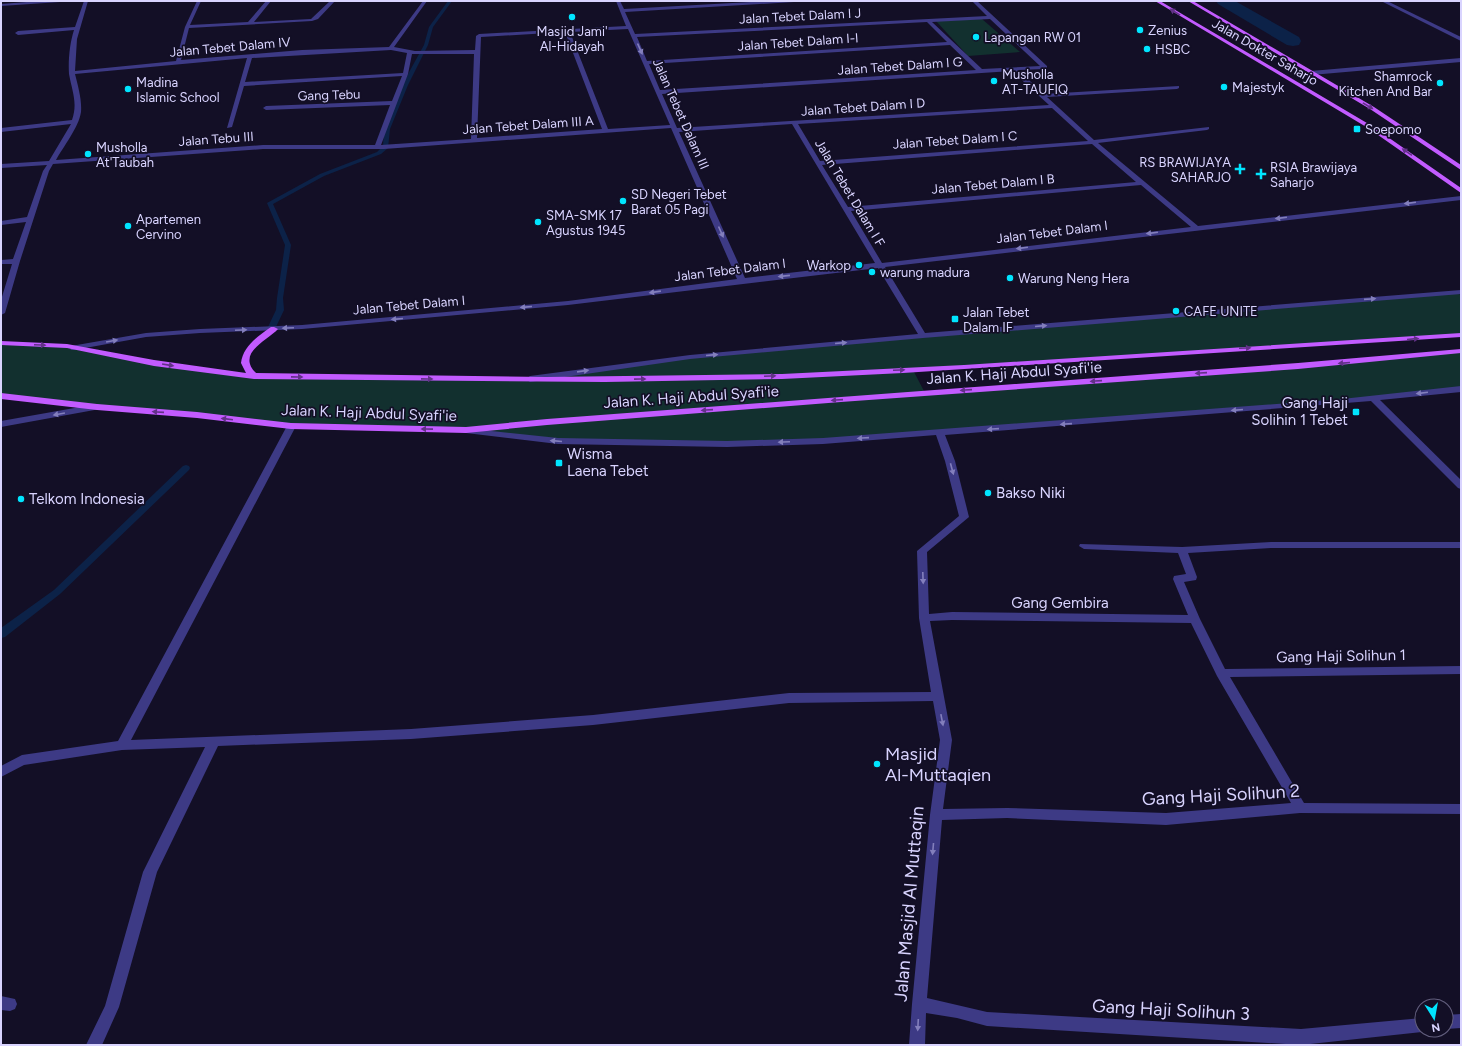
<svg xmlns="http://www.w3.org/2000/svg" width="1462" height="1046" viewBox="0 0 1462 1046" font-family="Figtree,sans-serif">
<style>
.green{fill:#12302f}
.lines{fill:none;stroke-linecap:round;stroke-linejoin:round}
.stream{fill:#0c2248;fill-rule:evenodd}
.canal{fill:#0c2248;fill-rule:evenodd}
.minor{fill:#3d3a85;fill-rule:evenodd}
.major{fill:#c25bff;fill-rule:evenodd}
.oneway{fill:#623188}
.oneway2{fill:#837fbc}
.poi-dot{fill:#00e5ff;stroke:#130f26;stroke-width:1.5}
.labels{text-anchor:middle;dominant-baseline:central;stroke-width:3.5;stroke-linejoin:round;paint-order:stroke}
.far-street-label{font-size:13px;fill:#d9d4ff;stroke:#130f26}
.far-poi-label{font-size:13px;fill:#d9d4ff;stroke:#130f26;text-anchor:start}
.street-label{font-size:15px;fill:#d9d4ff;stroke:#130f26}
.poi-label{font-size:15px;fill:#d9d4ff;stroke:#130f26;text-anchor:start}
.near-poi-label{font-size:18px;fill:#d9d4ff;stroke:#130f26;text-anchor:start}
.near-street-label{font-size:18px;fill:#d9d4ff;stroke:#130f26}
</style>
<rect width="100%" height="100%" fill="#130f26"/>
<g class="green">
<path d="M 982,19 L 1020,52 L 968,56 L 936,21 Z"/>
<path d="M 1456,293 L 1461,295 L 1461,335 L 913,370 L 925,393 L 1461,351 L 1461,389 L 1374,399 L 823,441 L 558,441 L 466,430 L 291,426 L 1,396 L 1,343 L 67,346 L 223,373 L 517,381 L 687,357 Z"/>
</g>
<g class="lines">
<g class="stream">
<path d="M 448,1 L 452,1 L 433,27 L 428,45 L 408,85 L 390,129 L 388,148 L 381,154 L 324,176 L 273,204 L 291,245 L 283,298 L 284,310 L 275,329 L 269,329 L 268,327 L 276,310 L 277,298 L 285,245 L 267,203 L 320,174 L 377,152 L 383,146 L 384,129 L 402,85 L 424,45 L 429,27 Z"/>
<path d="M 186,465 L 189,466 L 190,468 L 189,470 L 60,594 L 5,637 L 1,638 L 1,628 L 54,590 L 183,466 Z"/>
</g>
<path class="canal" d="M 1216,1 L 1235,1 L 1299,37 L 1301,41 L 1299,45 L 1293,46 L 1287,45 L 1218,4 Z"/>
<g class="minor">
<path d="M 39,1 L 62,1 L 60,2 L 1,6 L 1,4 Z"/>
<path d="M 84,1 L 88,1 L 77,39 L 75,71 L 176,61 L 185,27 L 197,1 L 201,1 L 190,25 L 248,22 L 266,1 L 271,1 L 254,22 L 311,19 L 330,1 L 335,1 L 318,19 L 312,21 L 189,28 L 181,60 L 302,50 L 389,47 L 423,1 L 427,1 L 394,47 L 415,51 L 475,50 L 476,36 L 479,34 L 626,26 L 616,1 L 620,1 L 624,9 L 770,1 L 796,1 L 794,2 L 625,12 L 635,34 L 987,16 L 972,1 L 977,1 L 1047,66 L 1047,68 L 1045,69 L 1018,70 L 1044,94 L 1179,86 L 1179,88 L 1177,89 L 1047,97 L 1094,140 L 1209,127 L 1209,129 L 1207,130 L 1098,143 L 1198,226 L 1461,196 L 1461,200 L 885,267 L 925,333 L 1461,290 L 1461,294 L 923,338 L 690,359 L 530,382 L 526,379 L 530,376 L 690,355 L 918,334 L 878,268 L 568,305 L 302,329 L 200,333 L 146,337 L 74,350 L 71,350 L 70,348 L 71,346 L 146,333 L 200,329 L 302,325 L 568,301 L 737,279 L 671,128 L 384,149 L 263,149 L 53,164 L 49,171 L 20,261 L 5,313 L 1,315 L 1,300 L 12,264 L 1,264 L 1,260 L 13,259 L 26,222 L 1,225 L 1,221 L 27,217 L 43,171 L 47,165 L 1,168 L 1,164 L 49,161 L 71,124 L 1,132 L 1,128 L 72,120 C 78,103 72,91 69,74 C 68,60 70,42 74,30 L 18,35 L 15,33 L 18,31 L 75,27 ZM 990,19 L 1040,66 L 982,69 L 932,22 ZM 927,22 L 947,42 L 647,61 L 637,37 ZM 628,29 L 670,125 L 608,129 L 570,32 ZM 565,32 L 602,129 L 477,138 L 481,37 ZM 950,45 L 976,70 L 660,90 L 649,64 ZM 391,50 L 407,53 L 403,73 L 245,82 L 252,58 ZM 412,54 L 474,54 L 471,139 L 381,145 L 408,74 ZM 247,58 L 227,128 L 232,127 L 244,86 L 402,76 L 392,101 L 266,106 L 263,108 L 266,110 L 390,105 L 375,145 L 263,145 L 56,160 C 63,147 79,127 81,112 C 82,100 78,86 75,74 ZM 1012,71 L 1049,105 L 677,128 L 662,94 ZM 1052,108 L 1088,141 L 820,161 L 798,124 ZM 792,124 L 875,263 L 745,278 L 679,132 ZM 1092,144 L 1136,182 L 848,207 L 822,165 ZM 1141,185 L 1191,227 L 882,263 L 851,211 Z"/>
<path d="M 1381,1 L 1387,1 L 1461,37 L 1461,41 Z"/>
<path d="M 1461,58 L 1461,62 L 1311,75 L 1308,73 L 1311,71 Z"/>
<path d="M 1461,386 L 1461,392 L 1380,400 L 1461,480 L 1461,489 L 1458,488 L 1371,401 L 945,435 L 955,461 L 969,517 L 927,552 L 929,614 L 952,612 L 1188,615 L 1173,579 L 1174,576 L 1186,574 L 1178,553 L 1084,549 L 1079,546 L 1080,544 L 1182,547 L 1271,542 L 1461,542 L 1461,548 L 1271,548 L 1188,553 L 1197,577 L 1196,580 L 1184,582 L 1200,619 L 1225,669 L 1461,666 L 1461,674 L 1230,677 L 1304,803 L 1461,804 L 1461,814 L 1300,813 L 1166,825 L 1007,818 L 942,820 L 927,998 L 987,1012 L 1301,1029 L 1422,1018 L 1422,1030 L 1427,1030 L 1422,1032 L 1301,1045 L 987,1026 L 957,1018 L 926,1013 L 925,1045 L 909,1045 L 912,1004 L 930,815 L 940,740 L 933,701 L 789,703 L 593,725 L 411,739 L 218,746 L 157,872 L 119,1007 L 102,1045 L 86,1045 L 105,1006 L 143,872 L 205,747 L 122,750 L 24,765 L 1,777 L 1,766 L 22,755 L 118,741 L 288,424 L 291,423 L 296,426 L 131,740 L 411,729 L 593,715 L 789,693 L 931,692 L 919,618 L 917,551 L 959,516 L 945,461 L 936,435 L 823,444 L 727,447 L 558,444 L 466,433 L 463,432 L 461,430 L 463,428 L 558,438 L 727,441 L 823,438 L 1342,399 ZM 952,620 L 1191,623 L 1217,676 L 1291,803 L 1166,813 L 1007,808 L 943,809 L 952,740 L 930,621 Z"/>
<path d="M 97,404 L 100,405 L 101,407 L 100,409 L 1,427 L 1,421 Z"/>
<path d="M 1,996 L 15,999 L 17,1004 L 15,1009 L 10,1011 L 1,1010 Z"/>
<path d="M 1461,1014 L 1461,1028 L 1446,1029 L 1446,1015 Z"/>
</g>
<g class="major">
<path d="M 1155,1 L 1160,1 L 1372,126 L 1461,188 L 1461,193 L 1368,128 Z"/>
<path d="M 1188,1 L 1193,1 L 1374,107 L 1461,165 L 1461,170 L 1370,109 Z"/>
<path d="M 271,327 L 274,327 L 278,329 C 267,341 236,353 256,373 L 546,377 L 782,374 L 964,365 L 1461,333 L 1461,337 L 903,373 L 782,379 L 605,382 L 254,379 L 154,366 L 67,348 L 1,345 L 1,341 L 67,344 L 154,360 L 246,373 L 241,363 C 243,346 258,336 271,327 Z"/>
<path d="M 1461,349 L 1461,353 L 1298,369 L 841,402 L 547,425 L 466,433 L 291,429 L 197,418 L 97,410 L 1,399 L 1,393 L 97,404 L 197,412 L 291,423 L 466,427 L 547,419 L 841,397 L 1298,363 Z"/>
</g>
</g>
<defs><path id="oneway-solid" d="M-6-.8H1V-3.2L6.5 0L1 3.2V.8H-6Z"/></defs>
<g class="oneway">
<use href="#oneway-solid" transform="translate(1175 12) rotate(-148)"/>
<use href="#oneway-solid" transform="translate(1368 106) rotate(31)"/>
<use href="#oneway-solid" transform="translate(1407 152) rotate(-146)"/>
<use href="#oneway-solid" transform="translate(1413 339) rotate(-5)"/>
<use href="#oneway-solid" transform="translate(40 345) rotate(3)"/>
<use href="#oneway-solid" transform="translate(1245 348) rotate(-3)"/>
<use href="#oneway-solid" transform="translate(1344 363) rotate(175)"/>
<use href="#oneway-solid" transform="translate(168 365) rotate(9)"/>
<use href="#oneway-solid" transform="translate(899 370) rotate(-3)"/>
<use href="#oneway-solid" transform="translate(1201 373) rotate(176)"/>
<use href="#oneway-solid" transform="translate(770 376) rotate(-3)"/>
<use href="#oneway-solid" transform="translate(297 377) rotate(1)"/>
<use href="#oneway-solid" transform="translate(427 379) rotate(1)"/>
<use href="#oneway-solid" transform="translate(640 379) rotate(-1)"/>
<use href="#oneway-solid" transform="translate(1096 381) rotate(176)"/>
<use href="#oneway-solid" transform="translate(966 390) rotate(176)"/>
<use href="#oneway-solid" transform="translate(837 400) rotate(176)"/>
<use href="#oneway-solid" transform="translate(707 410) rotate(176)"/>
<use href="#oneway-solid" transform="translate(158 412) rotate(-176)"/>
<use href="#oneway-solid" transform="translate(227 419) rotate(-173)"/>
<use href="#oneway-solid" transform="translate(427 429) rotate(-179)"/>
</g>
<g class="oneway2">
<use href="#oneway-solid" transform="translate(640 49) rotate(66)"/>
<use href="#oneway-solid" transform="translate(1410 203) rotate(173)"/>
<use href="#oneway-solid" transform="translate(1281 218) rotate(173)"/>
<use href="#oneway-solid" transform="translate(721 232) rotate(66)"/>
<use href="#oneway-solid" transform="translate(1152 233) rotate(173)"/>
<use href="#oneway-solid" transform="translate(1022 248) rotate(173)"/>
<use href="#oneway-solid" transform="translate(784 276) rotate(174)"/>
<use href="#oneway-solid" transform="translate(655 292) rotate(172)"/>
<use href="#oneway-solid" transform="translate(1370 299) rotate(-4)"/>
<use href="#oneway-solid" transform="translate(526 307) rotate(175)"/>
<use href="#oneway-solid" transform="translate(397 319) rotate(175)"/>
<use href="#oneway-solid" transform="translate(1041 326) rotate(-5)"/>
<use href="#oneway-solid" transform="translate(288 328) rotate(177)"/>
<use href="#oneway-solid" transform="translate(241 330) rotate(-2)"/>
<use href="#oneway-solid" transform="translate(112 341) rotate(-10)"/>
<use href="#oneway-solid" transform="translate(841 343) rotate(-5)"/>
<use href="#oneway-solid" transform="translate(712 355) rotate(-5)"/>
<use href="#oneway-solid" transform="translate(583 371) rotate(-8)"/>
<use href="#oneway-solid" transform="translate(1422 393) rotate(173)"/>
<use href="#oneway-solid" transform="translate(1237 410) rotate(175)"/>
<use href="#oneway-solid" transform="translate(59 414) rotate(170)"/>
<use href="#oneway-solid" transform="translate(1066 424) rotate(176)"/>
<use href="#oneway-solid" transform="translate(993 429) rotate(176)"/>
<use href="#oneway-solid" transform="translate(863 438) rotate(176)"/>
<use href="#oneway-solid" transform="translate(556 441) rotate(-175)"/>
<use href="#oneway-solid" transform="translate(784 442) rotate(178)"/>
<use href="#oneway-solid" transform="translate(952 469) rotate(75)"/>
<use href="#oneway-solid" transform="translate(923 578) rotate(88)"/>
<use href="#oneway-solid" transform="translate(942 720) rotate(79)"/>
<use href="#oneway-solid" transform="translate(933 849) rotate(95)"/>
<use href="#oneway-solid" transform="translate(918 1025) rotate(93)"/>
</g>
<g class="poi-dot">
<circle cx="572" cy="17" r="4"/>
<circle cx="1140" cy="30" r="4"/>
<circle cx="976" cy="37" r="4"/>
<circle cx="1147" cy="49" r="4"/>
<circle cx="994" cy="81" r="4"/>
<circle cx="1440" cy="83" r="4"/>
<circle cx="1224" cy="87" r="4"/>
<circle cx="128" cy="89" r="4"/>
<rect x="1353" y="125" width="8" height="8" rx="2"/>
<circle cx="88" cy="154" r="4"/>
<path d="M1238 163h4v4h4v4h-4v4h-4v-4h-4v-4h4z"/>
<path d="M1259 168h4v4h4v4h-4v4h-4v-4h-4v-4h4z"/>
<circle cx="623" cy="201" r="4"/>
<circle cx="538" cy="222" r="4"/>
<circle cx="128" cy="226" r="4"/>
<circle cx="859" cy="265" r="4"/>
<circle cx="872" cy="272" r="4"/>
<circle cx="1010" cy="278" r="4"/>
<circle cx="1176" cy="311" r="4"/>
<rect x="951" y="315" width="8" height="8" rx="2"/>
<rect x="1352" y="408" width="8" height="8" rx="2"/>
<rect x="555" y="459" width="8" height="8" rx="2"/>
<circle cx="988" cy="493" r="4"/>
<circle cx="21" cy="499" r="4"/>
<circle cx="877" cy="764" r="4"/>
</g>
<g class="labels">
<g class="far-street-label">
<text transform="translate(800 16) rotate(-3)">Jalan Tebet Dalam I J</text>
<text transform="translate(798 42) rotate(-4)">Jalan Tebet Dalam I-I</text>
<text transform="translate(230 47) rotate(-5)">Jalan Tebet Dalam IV</text>
<text transform="translate(1265 52) rotate(30)">Jalan Dokter Saharjo</text>
<text transform="translate(900 66) rotate(-4)">Jalan Tebet Dalam I G</text>
<text transform="translate(329 95) rotate(-2)">Gang Tebu</text>
<text transform="translate(863 107) rotate(-4)">Jalan Tebet Dalam I D</text>
<text transform="translate(681 114) rotate(66)">Jalan Tebet Dalam III</text>
<text transform="translate(528 125) rotate(-4)">Jalan Tebet Dalam III A</text>
<text transform="translate(216 139) rotate(-4)">Jalan Tebu III</text>
<text transform="translate(955 140) rotate(-4)">Jalan Tebet Dalam I C</text>
<text transform="translate(993 184) rotate(-5)">Jalan Tebet Dalam I B</text>
<text transform="translate(850 193) rotate(59)">Jalan Tebet Dalam I F</text>
<text transform="translate(1052 232) rotate(-7)">Jalan Tebet Dalam I</text>
<text transform="translate(730 270) rotate(-7)">Jalan Tebet Dalam I</text>
<text transform="translate(409 305) rotate(-5)">Jalan Tebet Dalam I</text>
</g>
<g class="far-poi-label">
<text x="1148" y="30">Zenius</text>
<text x="572" y="31" text-anchor="middle">Masjid Jami'<tspan x="572" dy="15">Al-Hidayah</tspan></text>
<text x="984" y="37">Lapangan RW 01</text>
<text x="1155" y="49">HSBC</text>
<text x="1002" y="74">Musholla<tspan x="1002" dy="15">AT-TAUFIQ</tspan></text>
<text x="1432" y="76" text-anchor="end">Shamrock<tspan x="1432" dy="15">Kitchen And Bar</tspan></text>
<text x="136" y="82">Madina<tspan x="136" dy="15">Islamic School</tspan></text>
<text x="1232" y="87">Majestyk</text>
<text x="1365" y="129">Soepomo</text>
<text x="96" y="147">Musholla<tspan x="96" dy="15">At'Taubah</tspan></text>
<text x="1231" y="162" text-anchor="end">RS BRAWIJAYA<tspan x="1231" dy="15">SAHARJO</tspan></text>
<text x="1270" y="167">RSIA Brawijaya<tspan x="1270" dy="15">Saharjo</tspan></text>
<text x="631" y="194">SD Negeri Tebet<tspan x="631" dy="15">Barat 05 Pagi</tspan></text>
<text x="546" y="215">SMA-SMK 17<tspan x="546" dy="15">Agustus 1945</tspan></text>
<text x="136" y="219">Apartemen<tspan x="136" dy="15">Cervino</tspan></text>
<text x="851" y="265" text-anchor="end">Warkop</text>
<text x="880" y="272">warung madura</text>
<text x="1018" y="278">Warung Neng Hera</text>
<text x="1184" y="311">CAFE UNITE</text>
<text x="963" y="312">Jalan Tebet<tspan x="963" dy="15">Dalam IF</tspan></text>
</g>
<g class="street-label">
<text transform="translate(1014 373) rotate(-4)">Jalan K. Haji Abdul Syafi'ie</text>
<text transform="translate(691 397) rotate(-4)">Jalan K. Haji Abdul Syafi'ie</text>
<text transform="translate(369 413) rotate(2)">Jalan K. Haji Abdul Syafi'ie</text>
<text x="1060" y="603">Gang Gembira</text>
<text transform="translate(1341 656) rotate(-1)">Gang Haji Solihun 1</text>
</g>
<g class="poi-label">
<text x="1348" y="403" text-anchor="end">Gang Haji<tspan x="1348" dy="17">Solihin 1 Tebet</tspan></text>
<text x="567" y="454">Wisma<tspan x="567" dy="17">Laena Tebet</tspan></text>
<text x="996" y="493">Bakso Niki</text>
<text x="29" y="499">Telkom Indonesia</text>
</g>
<g class="near-poi-label">
<text x="885" y="754">Masjid<tspan x="885" dy="21">Al-Muttaqien</tspan></text>
</g>
<g class="near-street-label">
<text transform="translate(1221 795) rotate(-3)">Gang Haji Solihun 2</text>
<text transform="translate(909 904) rotate(-85)">Jalan Masjid Al Muttaqin</text>
<text transform="translate(1171 1010) rotate(3)">Gang Haji Solihun 3</text>
</g>
</g>
<rect width="1462" height="1046" fill="none" stroke="#d9d4ff" stroke-width="4"/>
<g transform="translate(1434 1018) rotate(169)"><circle r="19" fill="#130f26" stroke="#625e7d"/>
<path d="M0-3L7 15L0 10L-7 15Z" fill="#00e5ff"/>
<text y="-6" font-size="11" font-weight="bold" text-anchor="middle" fill="#d9d4ff">N</text>
</g>
</svg>
